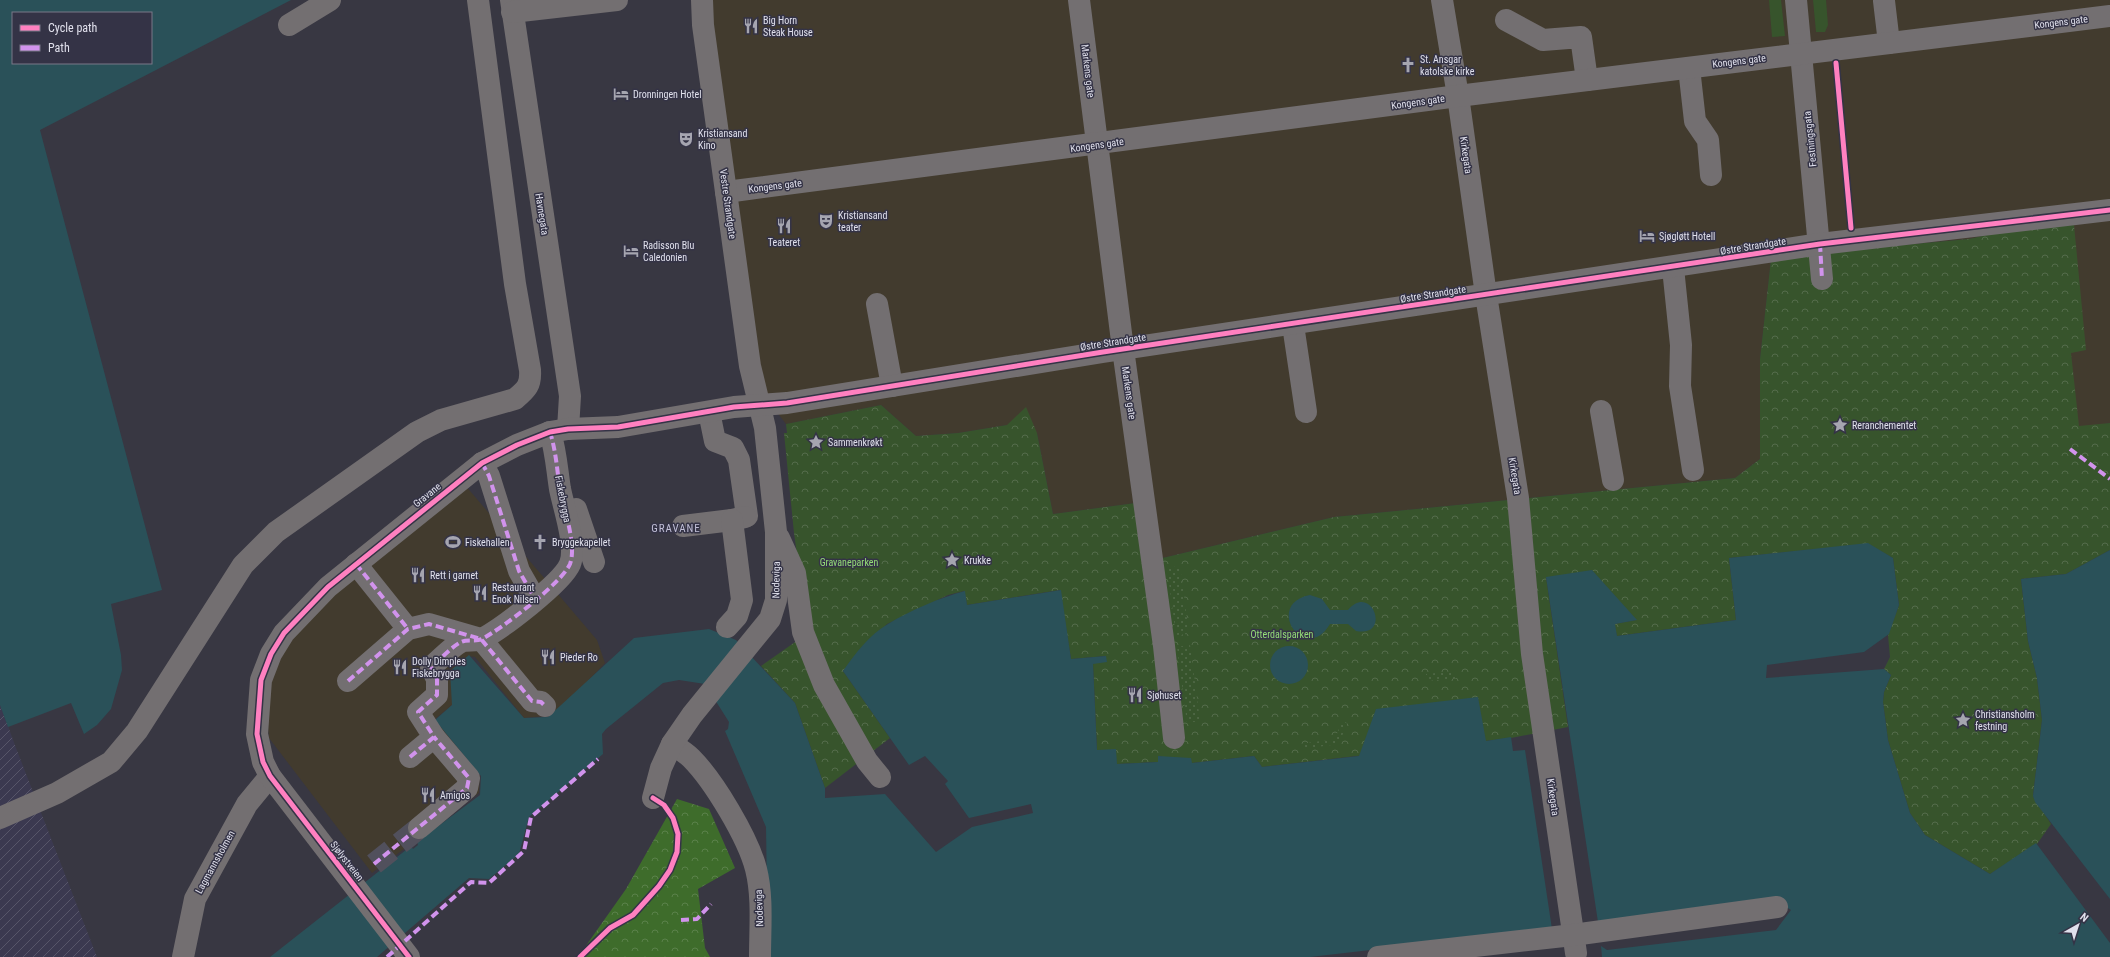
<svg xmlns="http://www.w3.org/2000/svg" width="2110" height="957" viewBox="0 0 2110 957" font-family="'Roboto Condensed',sans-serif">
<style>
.commercial{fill:#423b2e}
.industrial{fill:url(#industrial-furrows)}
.grass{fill:#37542c}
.forest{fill:url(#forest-crowns)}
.park{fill:url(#park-crowns)}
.garden{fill:url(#garden-dots)}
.water{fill:#2a5159;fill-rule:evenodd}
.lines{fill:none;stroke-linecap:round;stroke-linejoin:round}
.minor-tunnel{stroke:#51505c;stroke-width:22;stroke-dasharray:22 11;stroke-linecap:butt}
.minor{stroke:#736f71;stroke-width:22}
.quiet{stroke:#d193ec;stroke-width:4;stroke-dasharray:8 4;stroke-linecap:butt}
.cycleway-casing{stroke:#343346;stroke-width:8}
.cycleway{stroke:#ff80c0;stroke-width:5}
.labels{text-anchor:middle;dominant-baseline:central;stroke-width:3;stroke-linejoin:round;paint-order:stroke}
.poi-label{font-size:10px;fill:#e0e0ec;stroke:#343346;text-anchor:start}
.street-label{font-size:10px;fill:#e0e0ec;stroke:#343346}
.park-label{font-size:10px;fill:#94dd77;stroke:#343346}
.neighbourhood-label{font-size:11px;letter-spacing:1px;fill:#c1bfd7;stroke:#343346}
</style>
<defs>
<pattern id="industrial-furrows" width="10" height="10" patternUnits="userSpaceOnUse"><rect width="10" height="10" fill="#3b3950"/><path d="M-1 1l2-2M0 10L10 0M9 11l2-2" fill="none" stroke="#575569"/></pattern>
<pattern id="forest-crowns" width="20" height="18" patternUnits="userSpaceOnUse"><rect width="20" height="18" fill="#3e6c2b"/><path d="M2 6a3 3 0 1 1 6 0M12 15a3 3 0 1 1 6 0" fill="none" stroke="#5a814a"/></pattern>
<pattern id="park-crowns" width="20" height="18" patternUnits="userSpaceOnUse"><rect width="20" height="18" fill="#37542c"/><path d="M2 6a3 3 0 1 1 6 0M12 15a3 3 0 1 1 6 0" fill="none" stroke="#546c4b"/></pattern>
<pattern id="garden-dots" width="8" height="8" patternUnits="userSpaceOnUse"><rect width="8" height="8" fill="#37542c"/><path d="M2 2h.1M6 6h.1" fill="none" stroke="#546c4b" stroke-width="1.8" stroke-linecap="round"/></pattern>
</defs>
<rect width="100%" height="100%" fill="#383742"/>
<g class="commercial">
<path d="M 707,0 L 2110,0 L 2110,423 L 2094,426 L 1952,428 L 2009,230 L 1969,239 L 1870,248 L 1771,260 L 1760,359 L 1760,459 L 1735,478 L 1334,517 L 1150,561 L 1143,502 L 1053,514 L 1037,433 L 1007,425 L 958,433 L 916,436 L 881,405 L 786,424 L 773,407 L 755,363 Z"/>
<path d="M 459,478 L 597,640 L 605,663 L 563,707 L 547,716 L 524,718 L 475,657 L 469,656 L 452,705 L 435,719 L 480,776 L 479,793 L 372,873 L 269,738 L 263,678 L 288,621 Z"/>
</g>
<path class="industrial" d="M 0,704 L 16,748 L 97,957 L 0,957 Z"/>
<g class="grass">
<path d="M 1769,0 L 1781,0 L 1785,36 L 1772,37 Z"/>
<path d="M 1813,0 L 1826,0 L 1828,25 L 1825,32 L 1816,32 Z"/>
</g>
<path class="forest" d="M 677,799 L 709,809 L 735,868 L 698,889 L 705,948 L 710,957 L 578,957 L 626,889 Z"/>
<path class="park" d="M 2074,225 L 2086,350 L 2071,353 L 2079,426 L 2110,423 L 2110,550 L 2066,574 L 2021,579 L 2028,641 L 2037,678 L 2042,720 L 2033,796 L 2051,824 L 2037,844 L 1990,874 L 1925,835 L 1910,813 L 1888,740 L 1883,702 L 1884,692 L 1891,675 L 1884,669 L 1890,657 L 1888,635 L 1899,605 L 1893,558 L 1868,544 L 1729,558 L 1736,620 L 1617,636 L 1614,624 L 1636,620 L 1546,577 L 1568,727 L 1511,738 L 1262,767 L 1254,756 L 1192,763 L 1158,756 L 1158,762 L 1117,764 L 1097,750 L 1093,664 L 1106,656 L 1071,659 L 1060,590 L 967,605 L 964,591 L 948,595 L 887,624 L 843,671 L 890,738 L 825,788 L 795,703 L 761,666 L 808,633 L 794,533 L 784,433 L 787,433 L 786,424 L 881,405 L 916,436 L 958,433 L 1007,425 L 1026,407 L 1037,433 L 1053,514 L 1143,502 L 1150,561 L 1334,517 L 1735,478 L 1760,459 L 1760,359 L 1771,259 L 1870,248 L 1969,239 L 2009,230 Z"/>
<g class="garden">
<path d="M 1180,566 L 1189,634 L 1176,635 L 1167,568 Z"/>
<path d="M 1190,645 L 1200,721 L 1187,723 L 1177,647 Z"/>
<path d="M 1456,671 L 1457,678 L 1427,681 L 1426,674 Z"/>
<path d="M 1342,721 L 1347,723 L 1339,744 L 1301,749 L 1300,744 L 1335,739 Z"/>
</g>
<g class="water">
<path d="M 0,0 L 291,0 L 40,130 L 162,590 L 111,604 L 121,655 L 122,670 L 111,709 L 97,725 L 84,734 L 71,703 L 8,727 L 0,705 ZM 13,13 L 151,13 L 151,63 L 13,63 Z"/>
<path d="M 1868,543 L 1893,558 L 1899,605 L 1889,634 L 1864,652 L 1767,665 L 1766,678 L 1884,669 L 1891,675 L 1884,692 L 1883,702 L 1888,740 L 1910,813 L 1925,835 L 1990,874 L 2036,843 L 2110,943 L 2110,957 L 1602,957 L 1601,946 L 1607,950 L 1776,930 L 1791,910 L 1777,901 L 1598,922 L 1546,577 L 1592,570 L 1637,620 L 1615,624 L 1617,636 L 1736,620 L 1729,558 Z"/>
<path d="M 2110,550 L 2110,899 L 2035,802 L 2033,796 L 2042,720 L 2037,678 L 2028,641 L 2021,579 L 2066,574 Z"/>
<path d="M 1061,590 L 1071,659 L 1106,656 L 1107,662 L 1093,664 L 1097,750 L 1116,749 L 1117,764 L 1158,762 L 1158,756 L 1191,758 L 1192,763 L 1254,756 L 1262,767 L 1359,756 L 1376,709 L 1478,697 L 1486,741 L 1511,737 L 1513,751 L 1525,750 L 1552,929 L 1310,957 L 768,957 L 766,827 L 725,731 L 728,729 L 729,722 L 705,684 L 679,680 L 663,683 L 606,729 L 602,734 L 603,754 L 529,817 L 519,854 L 489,879 L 469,878 L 377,957 L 270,957 L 411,846 L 413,849 L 418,845 L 417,842 L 480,795 L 481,776 L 435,720 L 452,705 L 450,671 L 469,655 L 524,718 L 548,717 L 634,638 L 709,629 L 736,640 L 795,703 L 825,788 L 825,798 L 885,794 L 936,852 L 972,827 L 1033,813 L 1031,804 L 969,818 L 945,784 L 948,781 L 925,756 L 909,765 L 843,671 C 855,654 869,635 888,624 C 911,610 939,598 965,591 L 967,605 Z"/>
<path d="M 1310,595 L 1322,599 L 1330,610 L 1348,610 C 1372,582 1392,638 1356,631 L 1348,624 L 1330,624 C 1305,666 1263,604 1310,595 Z"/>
<circle cx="1289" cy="665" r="19"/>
</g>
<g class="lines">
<path class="minor-tunnel" d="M 374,864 L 419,828"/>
<g class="minor">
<path d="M 511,0 L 570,396 L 568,429"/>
<path d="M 1079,0 L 1123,349 L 1164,646 L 1174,738"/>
<path d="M 1442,0 L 1458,96 L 1486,295 L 1518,498 L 1532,654 L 1576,953"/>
<path d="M 1796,0 L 1822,279"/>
<path d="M 1884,1 L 1889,43"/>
<path d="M 512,12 L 617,0"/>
<path d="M 1506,20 L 1543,40 L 1581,37 L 1587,80"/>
<path d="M 289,25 L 330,0"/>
<path d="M 1689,68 L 1695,121 L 1708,140 L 1711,175"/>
<path d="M 726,192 L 1458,96 L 2110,16"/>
<path d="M 1673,268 L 1681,345 L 1680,386 L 1693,470"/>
<path d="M 877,304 L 892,386"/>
<path d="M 1293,325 L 1306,412"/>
<path d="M 1601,411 L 1613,480"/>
<path d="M 709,412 L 715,441 L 733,448 L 739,460 L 747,516"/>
<path d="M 482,463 L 489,476 L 519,571 L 535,599"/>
<path d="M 576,509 L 594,562"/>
<path d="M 683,526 L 732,520 L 745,517"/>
<path d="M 779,538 L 795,573 L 803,632 L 824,685 L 867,761 L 880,777"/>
<path d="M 356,564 L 408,629"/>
<path d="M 727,627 L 737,616 L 742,600 L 732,520"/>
<path d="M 348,681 L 408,629 L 429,624 L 481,639 L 532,701 L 541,702 L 545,706"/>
<path d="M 672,744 C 678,748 686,753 691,758 C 714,781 748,838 756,869 C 763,897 760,928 760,957"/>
<path d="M 410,757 L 434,737 L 418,712 L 437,695 L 437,679 L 431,667 C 440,660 451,647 461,642 C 467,639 476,642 482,639 C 501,629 562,583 570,564 C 577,546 564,509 560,489 C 557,470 556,451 550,432"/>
<path d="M 653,798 L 661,768 L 672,744 L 692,715 L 770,619 L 776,600 L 776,532 L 765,428 L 750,366 L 703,25 L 702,0"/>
<path d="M 0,818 L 57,793 L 111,762 L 137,731 L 243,565 L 276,532 L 417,432 L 441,420 L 515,399 C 527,389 531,385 530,370 L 515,284 L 478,0"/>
<path d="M 419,828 L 467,788 L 469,778 L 434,737"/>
<path d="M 183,957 L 195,899 L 247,804 L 270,776"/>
<path d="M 409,957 L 270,776 L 263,762 L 257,734 L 261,680 L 271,654 L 284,633 L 328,587 L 482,463 L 517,445 L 550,432 L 568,429 L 618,427 L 734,407 L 787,403 L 1103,352 L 1820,244 L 2110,210"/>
<path d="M 1378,957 L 1573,935 L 1777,907"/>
</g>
<g class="quiet">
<path d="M 1820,244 L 1822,279"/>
<path d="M 2070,449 L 2110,479"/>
<path d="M 482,463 L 489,476 L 519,571 L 535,599"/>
<path d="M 356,564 L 408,629"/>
<path d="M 348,681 L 408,629 L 429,624 L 481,639 L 532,701 L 541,702 L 545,706"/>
<path d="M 410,757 L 434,737 L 418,712 L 437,695 L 437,679 L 431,667 C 440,660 451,647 461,642 C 467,639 476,642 482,639 C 501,629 562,583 570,564 C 577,546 564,509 560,489 C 557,470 556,451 550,432"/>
<path d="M 374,864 L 467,788 L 469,778 L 434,737"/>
<path d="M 681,920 L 697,919 L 711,904"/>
<path d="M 387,957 L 471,882 L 489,883 L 524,851 L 531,817 L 598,759"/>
</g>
<g class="cycleway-casing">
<g id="cycleway">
<path d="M 1836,63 L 1851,228"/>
<path d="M 409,957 L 270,776 L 263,762 L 257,734 L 261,680 L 271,654 L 284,633 L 328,587 L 482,463 L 517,445 L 550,432 L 568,429 L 618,427 L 734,407 L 787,403 L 1103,352 L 1820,244 L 2110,210"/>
<path d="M 580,957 L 610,928 L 633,915 L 659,886 L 670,870 L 677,852 L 678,834 L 673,818 L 664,805 L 653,798"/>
</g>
</g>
<use href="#cycleway" class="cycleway"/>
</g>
<defs>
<g id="restaurant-bare" transform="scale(1.2)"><path d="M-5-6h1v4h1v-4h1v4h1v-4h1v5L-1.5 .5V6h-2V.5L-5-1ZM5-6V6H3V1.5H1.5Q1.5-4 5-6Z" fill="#a5a5b0" stroke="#343346" stroke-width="2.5" paint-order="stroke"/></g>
<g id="church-bare" transform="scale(1.2)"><path d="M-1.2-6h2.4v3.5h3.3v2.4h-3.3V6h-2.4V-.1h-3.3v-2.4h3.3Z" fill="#a5a5b0" stroke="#343346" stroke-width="2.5" paint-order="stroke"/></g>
<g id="hotel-bare" transform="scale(1.2)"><path d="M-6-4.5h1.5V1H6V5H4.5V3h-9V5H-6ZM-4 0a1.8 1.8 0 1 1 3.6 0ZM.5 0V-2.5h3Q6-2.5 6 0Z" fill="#a5a5b0" stroke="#343346" stroke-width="2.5" paint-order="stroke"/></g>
<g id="theatre-bare" transform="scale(1.2)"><path d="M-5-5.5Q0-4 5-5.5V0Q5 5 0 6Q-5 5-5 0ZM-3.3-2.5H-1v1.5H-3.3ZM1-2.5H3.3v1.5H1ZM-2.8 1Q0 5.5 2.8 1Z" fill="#a5a5b0" stroke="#343346" stroke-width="2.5" paint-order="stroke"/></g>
<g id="sight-bare" transform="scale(1.2)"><path d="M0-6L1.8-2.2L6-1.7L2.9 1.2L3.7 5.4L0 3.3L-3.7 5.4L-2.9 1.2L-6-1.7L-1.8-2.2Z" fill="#a5a5b0" stroke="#343346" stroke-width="2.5" paint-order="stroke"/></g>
<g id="stadium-bare" transform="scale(1.2)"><path d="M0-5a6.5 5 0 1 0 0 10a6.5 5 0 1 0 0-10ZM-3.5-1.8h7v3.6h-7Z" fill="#a5a5b0" stroke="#343346" stroke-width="2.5" paint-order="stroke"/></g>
</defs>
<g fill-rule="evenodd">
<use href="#restaurant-bare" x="751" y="26"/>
<use href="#church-bare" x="1408" y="65"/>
<use href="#hotel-bare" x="621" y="94"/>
<use href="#theatre-bare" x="686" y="139"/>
<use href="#theatre-bare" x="826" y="221"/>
<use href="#restaurant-bare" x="784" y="226"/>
<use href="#hotel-bare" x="1647" y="236"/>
<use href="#hotel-bare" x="631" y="251"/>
<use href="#sight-bare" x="1840" y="425"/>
<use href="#sight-bare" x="816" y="442"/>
<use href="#stadium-bare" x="453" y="542"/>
<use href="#church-bare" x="540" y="542"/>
<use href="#sight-bare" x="952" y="560"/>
<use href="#restaurant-bare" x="418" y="575"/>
<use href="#restaurant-bare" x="480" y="593"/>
<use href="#restaurant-bare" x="548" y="657"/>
<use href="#restaurant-bare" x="400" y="667"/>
<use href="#restaurant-bare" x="1135" y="695"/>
<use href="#sight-bare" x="1963" y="720"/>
<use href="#restaurant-bare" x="428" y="795"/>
</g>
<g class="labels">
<g class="poi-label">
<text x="763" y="20">Big Horn<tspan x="763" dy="12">Steak House</tspan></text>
<text x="1420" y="59">St. Ansgar<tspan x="1420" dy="12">katolske kirke</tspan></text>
<text x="633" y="94">Dronningen Hotel</text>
<text x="698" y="133">Kristiansand<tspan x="698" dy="12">Kino</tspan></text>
<text x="838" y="215">Kristiansand<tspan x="838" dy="12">teater</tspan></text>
<text x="1659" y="236">Sjøgløtt Hotell</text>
<text x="784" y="242" text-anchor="middle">Teateret</text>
<text x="643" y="245">Radisson Blu<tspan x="643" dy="12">Caledonien</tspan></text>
<text x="1852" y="425">Reranchementet</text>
<text x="828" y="442">Sammenkrøkt</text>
<text x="465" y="542">Fiskehallen</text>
<text x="552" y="542">Bryggekapellet</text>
<text x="964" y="560">Krukke</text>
<text x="430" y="575">Rett i garnet</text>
<text x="492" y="587">Restaurant<tspan x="492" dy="12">Enok Nilsen</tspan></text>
<text x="560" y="657">Pieder Ro</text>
<text x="412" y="661">Dolly Dimples<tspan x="412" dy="12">Fiskebrygga</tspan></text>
<text x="1147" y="695">Sjøhuset</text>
<text x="1975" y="714">Christiansholm<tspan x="1975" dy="12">festning</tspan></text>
<text x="440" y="795">Amigos</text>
</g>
<g class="street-label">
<text transform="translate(2061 22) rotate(-7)">Kongens gate</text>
<text transform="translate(1739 61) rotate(-7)">Kongens gate</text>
<text transform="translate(1088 71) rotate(83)">Markens gate</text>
<text transform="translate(1418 102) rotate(-8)">Kongens gate</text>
<text transform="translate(1810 139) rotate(-96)">Festningsgata</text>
<text transform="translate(1097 145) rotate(-8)">Kongens gate</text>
<text transform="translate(1466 155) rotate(82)">Kirkegata</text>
<text transform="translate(775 186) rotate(-7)">Kongens gate</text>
<text transform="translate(728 204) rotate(82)">Vestre Strandgate</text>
<text transform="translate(542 214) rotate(81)">Havnegata</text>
<text transform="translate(1753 246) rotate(-9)">Østre Strandgate</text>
<text transform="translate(1433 294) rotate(-9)">Østre Strandgate</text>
<text transform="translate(1113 342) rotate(-9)">Østre Strandgate</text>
<text transform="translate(1129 393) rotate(82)">Markens gate</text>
<text transform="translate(1515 476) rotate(81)">Kirkegata</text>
<text transform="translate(427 495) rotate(-39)">Gravane</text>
<text transform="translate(563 499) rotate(79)">Fiskebrygga</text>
<text transform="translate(776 580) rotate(-89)">Nodeviga</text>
<text transform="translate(1553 797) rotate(82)">Kirkegata</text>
<text transform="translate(347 861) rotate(52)">Sjølystveien</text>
<text transform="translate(215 862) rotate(-61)">Lagmannsholmen</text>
<text transform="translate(759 908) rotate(-92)">Nodeviga</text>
</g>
<g class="park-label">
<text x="849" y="562">Gravaneparken</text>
<text x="1282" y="634">Otterdalsparken</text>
</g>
<g class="neighbourhood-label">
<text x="676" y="528">GRAVANE</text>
</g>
</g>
<rect x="12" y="12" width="140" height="52" fill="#343346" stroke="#797888"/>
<rect x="20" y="25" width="20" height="6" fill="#ff80c0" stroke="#797888"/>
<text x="48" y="32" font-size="12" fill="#e0e0ec">Cycle path</text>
<rect x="20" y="45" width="20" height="6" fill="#d193ec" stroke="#797888"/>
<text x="48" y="52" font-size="12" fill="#e0e0ec">Path</text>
<g transform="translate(2078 925) rotate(39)" stroke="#343346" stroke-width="3" paint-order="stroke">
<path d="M0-3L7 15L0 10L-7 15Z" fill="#e0e0ec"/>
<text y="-6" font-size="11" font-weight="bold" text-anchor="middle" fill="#e0e0ec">N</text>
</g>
</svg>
